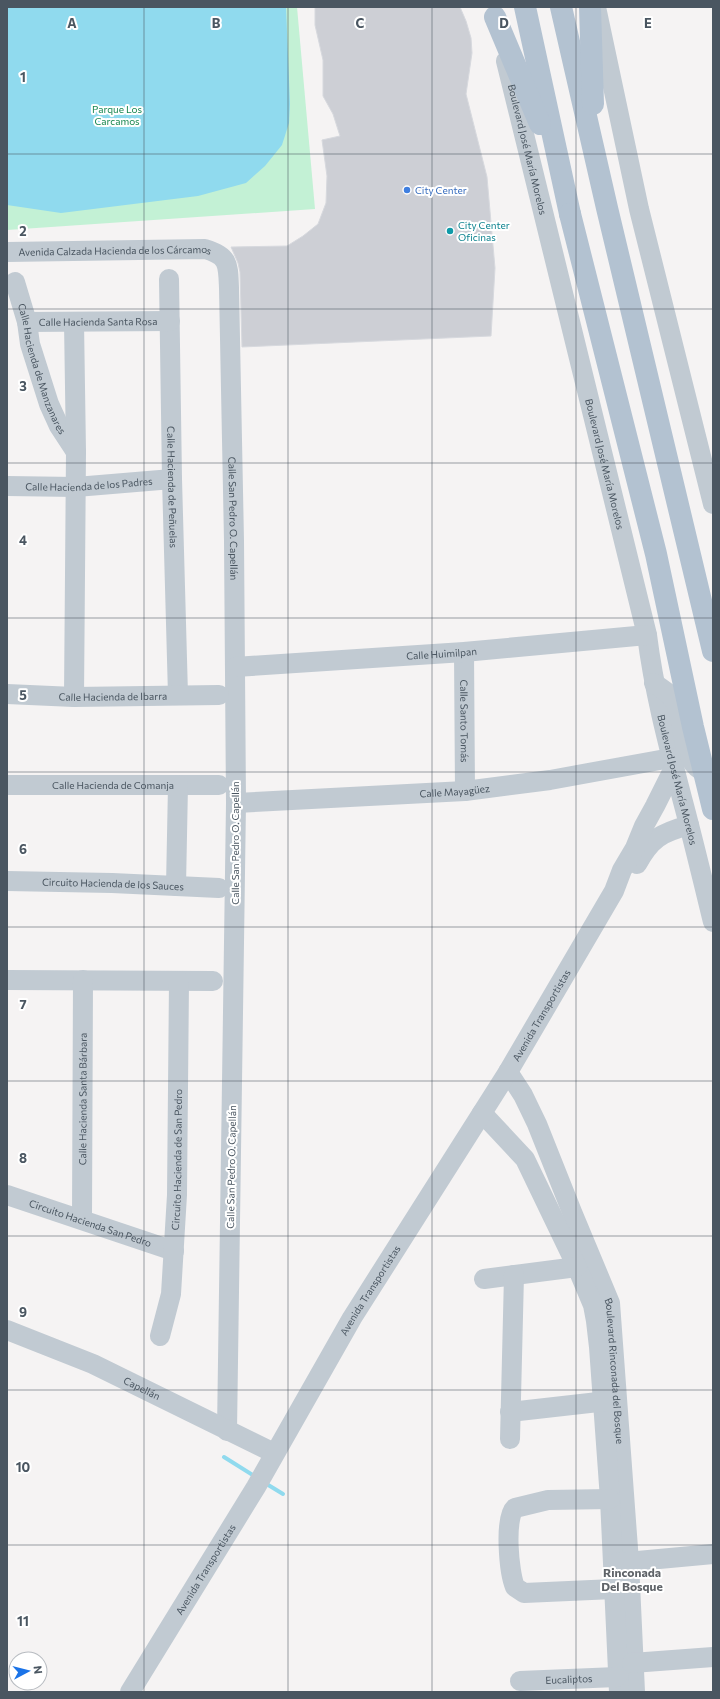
<svg xmlns="http://www.w3.org/2000/svg" width="720" height="1699" viewBox="0 0 720 1699" font-family="Commissioner,sans-serif">
<style>
.green{fill:#c3f1d5}
.water{fill:#90daee}
.lines{fill:none;stroke-linecap:round;stroke-linejoin:round}
.stream{stroke:#90daee;stroke-width:4}
.building{fill:#cdcfd5;stroke:#d7d9de}
.minor{stroke:#c1cad2;stroke-width:20}
.major{stroke:#b3c2d1;stroke-width:22}
.major-bridge{stroke:#b3c2d1;stroke-width:22}
.grid{fill:none;stroke:#4a5661;stroke-width:1;stroke-opacity:0.55}
.shop-dot{fill:#3f7fe0;stroke:#fff;stroke-width:1.5}
.culture-dot{fill:#0f9aa8;stroke:#fff;stroke-width:1.5}
.labels{text-anchor:middle;dominant-baseline:central;stroke-width:4;stroke-linejoin:round;paint-order:stroke}
.park-label{font-size:10px;fill:#17864f;stroke:#fff}
.street-label{font-size:10px;fill:#4a5661;stroke:#fff}
.shop-label{font-size:10px;fill:#366cbe;stroke:#fff;text-anchor:start}
.culture-label{font-size:10px;fill:#0d838f;stroke:#fff;text-anchor:start}
.quarter-label{font-size:12px;font-weight:bold;fill:#5f6368;stroke:#fff}
.grid-label{font-size:13px;text-anchor:middle;font-weight:bold;fill:#4a5661;stroke:#fff;stroke-width:4;stroke-linejoin:round;paint-order:stroke}
</style>
<rect width="100%" height="100%" fill="#f5f3f3"/>
<path class="green" d="M 7,7 L 297,7 L 315,209 L 7,230 Z"/>
<path class="water" d="M 7,7 L 286,7 L 290,104 L 289,123 L 282,145 L 265,166 L 246,183 L 198,196 L 61,213 L 7,205 Z"/>
<g class="lines">
<g class="stream">
<path d="M 224,1457 L 256,1477"/>
<path d="M 265,1483 L 283,1494"/>
</g>
</g>
<path class="building" d="M 315,7 L 460,7 L 466,21 L 471,38 L 472,53 L 466,94 L 487,177 L 495,268 L 491,336 L 242,347 L 240,272 L 238,263 L 231,247 L 287,246 L 303,236 L 318,224 L 326,203 L 327,176 L 322,140 L 340,136 L 333,114 L 323,96 L 323,60 L 315,25 Z"/>
<g class="lines">
<g class="minor">
<path d="M 596,7 L 639,209 L 713,504"/>
<path id="s1" d="M 506,61 L 647,635 C 654,691 668,744 682,798 C 693,839 703,881 713,922"/>
<path id="s2" d="M 7,252 L 205,249 C 229,256 228,264 229,288 L 234,541 L 236,803 L 227,1431"/>
<path id="s3" d="M 169,279 L 172,479 L 178,695"/>
<path id="s4" d="M 15,282 L 27,322 L 30,344 L 49,404 L 59,426 L 76,452"/>
<path id="s5" d="M 27,322 L 170,321"/>
<path id="s6" d="M 7,486 L 76,487 L 172,479"/>
<path id="s7" d="M 464,652 L 465,791"/>
<path id="s8" d="M 235,667 L 464,652 L 647,635"/>
<path d="M 654,683 C 662,689 672,694 676,704 C 686,728 679,763 708,774"/>
<path id="s9" d="M 7,694 L 74,697 L 219,695"/>
<path d="M 74,697 L 76,452 L 74,322"/>
<path id="s10" d="M 7,785 L 219,785"/>
<path id="s11" d="M 236,803 L 465,791 L 550,780 L 671,758"/>
<path d="M 637,864 C 651,838 661,833 689,825"/>
<path id="s12" d="M 7,881 L 112,883 L 219,888"/>
<path d="M 176,886 L 178,785"/>
<path d="M 7,980 L 213,981"/>
<path id="s13" d="M 508,1072 L 523,1095 L 537,1124 L 572,1212 L 610,1303 L 629,1562 L 635,1692"/>
<path d="M 482,1113 L 525,1159 L 577,1267 L 593,1305 L 596,1321 L 599,1347 L 610,1499 L 619,1692"/>
<path id="s14" d="M 7,1195 L 174,1251"/>
<path id="s15" d="M 82,1218 L 83,980"/>
<path d="M 484,1279 L 577,1267"/>
<path id="s16" d="M 7,1330 L 93,1364 L 274,1453"/>
<path id="s17" d="M 160,1336 L 171,1294 L 177,1195 L 179,981"/>
<path d="M 510,1412 L 616,1400"/>
<path d="M 510,1439 L 514,1275"/>
<path d="M 610,1499 L 548,1500 L 515,1508 C 504,1518 509,1573 515,1587 L 524,1593 L 614,1589"/>
<path d="M 616,1563 L 713,1554"/>
<path d="M 632,1663 L 713,1657"/>
<path id="s18" d="M 520,1681 L 617,1677"/>
<path id="s19" d="M 130,1692 L 256,1487 L 352,1318 L 508,1072 L 614,891 L 622,870 L 635,848 L 644,826 L 655,806 L 674,768"/>
</g>
<g class="major">
<path d="M 525,7 L 570,214"/>
<path d="M 561,7 L 607,208 L 713,651"/>
<path d="M 590,7 L 593,104"/>
<path d="M 495,17 L 540,124"/>
</g>
<path class="major-bridge" d="M 570,214 L 656,554 L 693,727 L 713,809"/>
</g>
<path class="grid" d="M 144,7 L 144,1692M 288,7 L 288,1692M 432,7 L 432,1692M 576,7 L 576,1692M 7,154 L 713,154M 7,309 L 713,309M 7,463 L 713,463M 7,618 L 713,618M 7,772 L 713,772M 7,927 L 713,927M 7,1081 L 713,1081M 7,1236 L 713,1236M 7,1390 L 713,1390M 7,1545 L 713,1545"/>
<circle class="shop-dot" cx="407" cy="190" r="4"/>
<circle class="culture-dot" cx="450" cy="231" r="4"/>
<g class="labels">
<g class="park-label">
<text x="117" y="109">Parque Los<tspan x="117" dy="12">Carcamos</tspan></text>
</g>
<g class="street-label">
<text stroke="none"><textPath href="#s1" startOffset="91">Boulevard José María Morelos</textPath></text>
<text stroke="none"><textPath href="#s2" startOffset="108">Avenida Calzada Hacienda de los Cárcamos</textPath></text>
<text stroke="none"><textPath href="#s5" startOffset="71">Calle Hacienda Santa Rosa</textPath></text>
<text stroke="none"><textPath href="#s4" startOffset="91">Calle Hacienda de Manzanares</textPath></text>
<text stroke="none"><textPath href="#s1" startOffset="415">Boulevard José María Morelos</textPath></text>
<text stroke="none"><textPath href="#s6" startOffset="82">Calle Hacienda de los Padres</textPath></text>
<text stroke="none"><textPath href="#s3" startOffset="208">Calle Hacienda de Peñuelas</textPath></text>
<text stroke="none"><textPath href="#s2" startOffset="480">Calle San Pedro O. Capellán</textPath></text>
<text stroke="none"><textPath href="#s8" startOffset="207">Calle Huimilpan</textPath></text>
<text stroke="none"><textPath href="#s9" startOffset="106">Calle Hacienda de Ibarra</textPath></text>
<text stroke="none"><textPath href="#s7" startOffset="69">Calle Santo Tomás</textPath></text>
<text stroke="none"><textPath href="#s1" startOffset="739">Boulevard José María Morelos</textPath></text>
<text stroke="none"><textPath href="#s10" startOffset="106">Calle Hacienda de Comanja</textPath></text>
<text stroke="none"><textPath href="#s11" startOffset="219">Calle Mayagüez</textPath></text>
<text transform="translate(235 843) rotate(-90)">Calle San Pedro O. Capellán</text>
<text stroke="none"><textPath href="#s12" startOffset="106">Circuito Hacienda de los Sauces</textPath></text>
<text stroke="none"><textPath href="#s19" startOffset="792">Avenida Transportistas</textPath></text>
<text stroke="none"><textPath href="#s15" startOffset="119">Calle Hacienda Santa Bárbara</textPath></text>
<text stroke="none"><textPath href="#s17" startOffset="178">Circuito Hacienda de San Pedro</textPath></text>
<text transform="translate(231 1167) rotate(-89)">Calle San Pedro O. Capellán</text>
<text stroke="none"><textPath href="#s14" startOffset="88">Circuito Hacienda San Pedro</textPath></text>
<text stroke="none"><textPath href="#s19" startOffset="468">Avenida Transportistas</textPath></text>
<text stroke="none"><textPath href="#s13" startOffset="321">Boulevard Rinconada del Bosque</textPath></text>
<text stroke="none"><textPath href="#s16" startOffset="147">Capellán</textPath></text>
<text stroke="none"><textPath href="#s19" startOffset="144">Avenida Transportistas</textPath></text>
<text stroke="none"><textPath href="#s18" startOffset="49">Eucaliptos</textPath></text>
</g>
<g class="shop-label">
<text x="415" y="190">City Center</text>
</g>
<g class="culture-label">
<text x="458" y="225">City Center<tspan x="458" dy="12">Oficinas</tspan></text>
</g>
<g class="quarter-label">
<text x="632" y="1572">Rinconada<tspan x="632" dy="14">Del Bosque</tspan></text>
</g>
</g>
<g class="grid-label">
<text x="72" y="28">A</text>
<text x="216" y="28">B</text>
<text x="360" y="28">C</text>
<text x="504" y="28">D</text>
<text x="648" y="28">E</text>
<text x="23" y="82">1</text>
<text x="23" y="236">2</text>
<text x="23" y="391">3</text>
<text x="23" y="545">4</text>
<text x="23" y="700">5</text>
<text x="23" y="854">6</text>
<text x="23" y="1009">7</text>
<text x="23" y="1163">8</text>
<text x="23" y="1317">9</text>
<text x="23" y="1472">10</text>
<text x="23" y="1626">11</text>
</g>
<rect width="720" height="1699" fill="none" stroke="#4a5661" stroke-width="16"/>
<g transform="translate(28 1671) rotate(83)"><circle r="19" fill="#ffffff" stroke="#b7bbc0"/>
<path d="M0-3L7 15L0 10L-7 15Z" fill="#1a73e8"/>
<text y="-6" font-size="11" font-weight="bold" text-anchor="middle" fill="#4a5661">N</text>
</g>
</svg>
